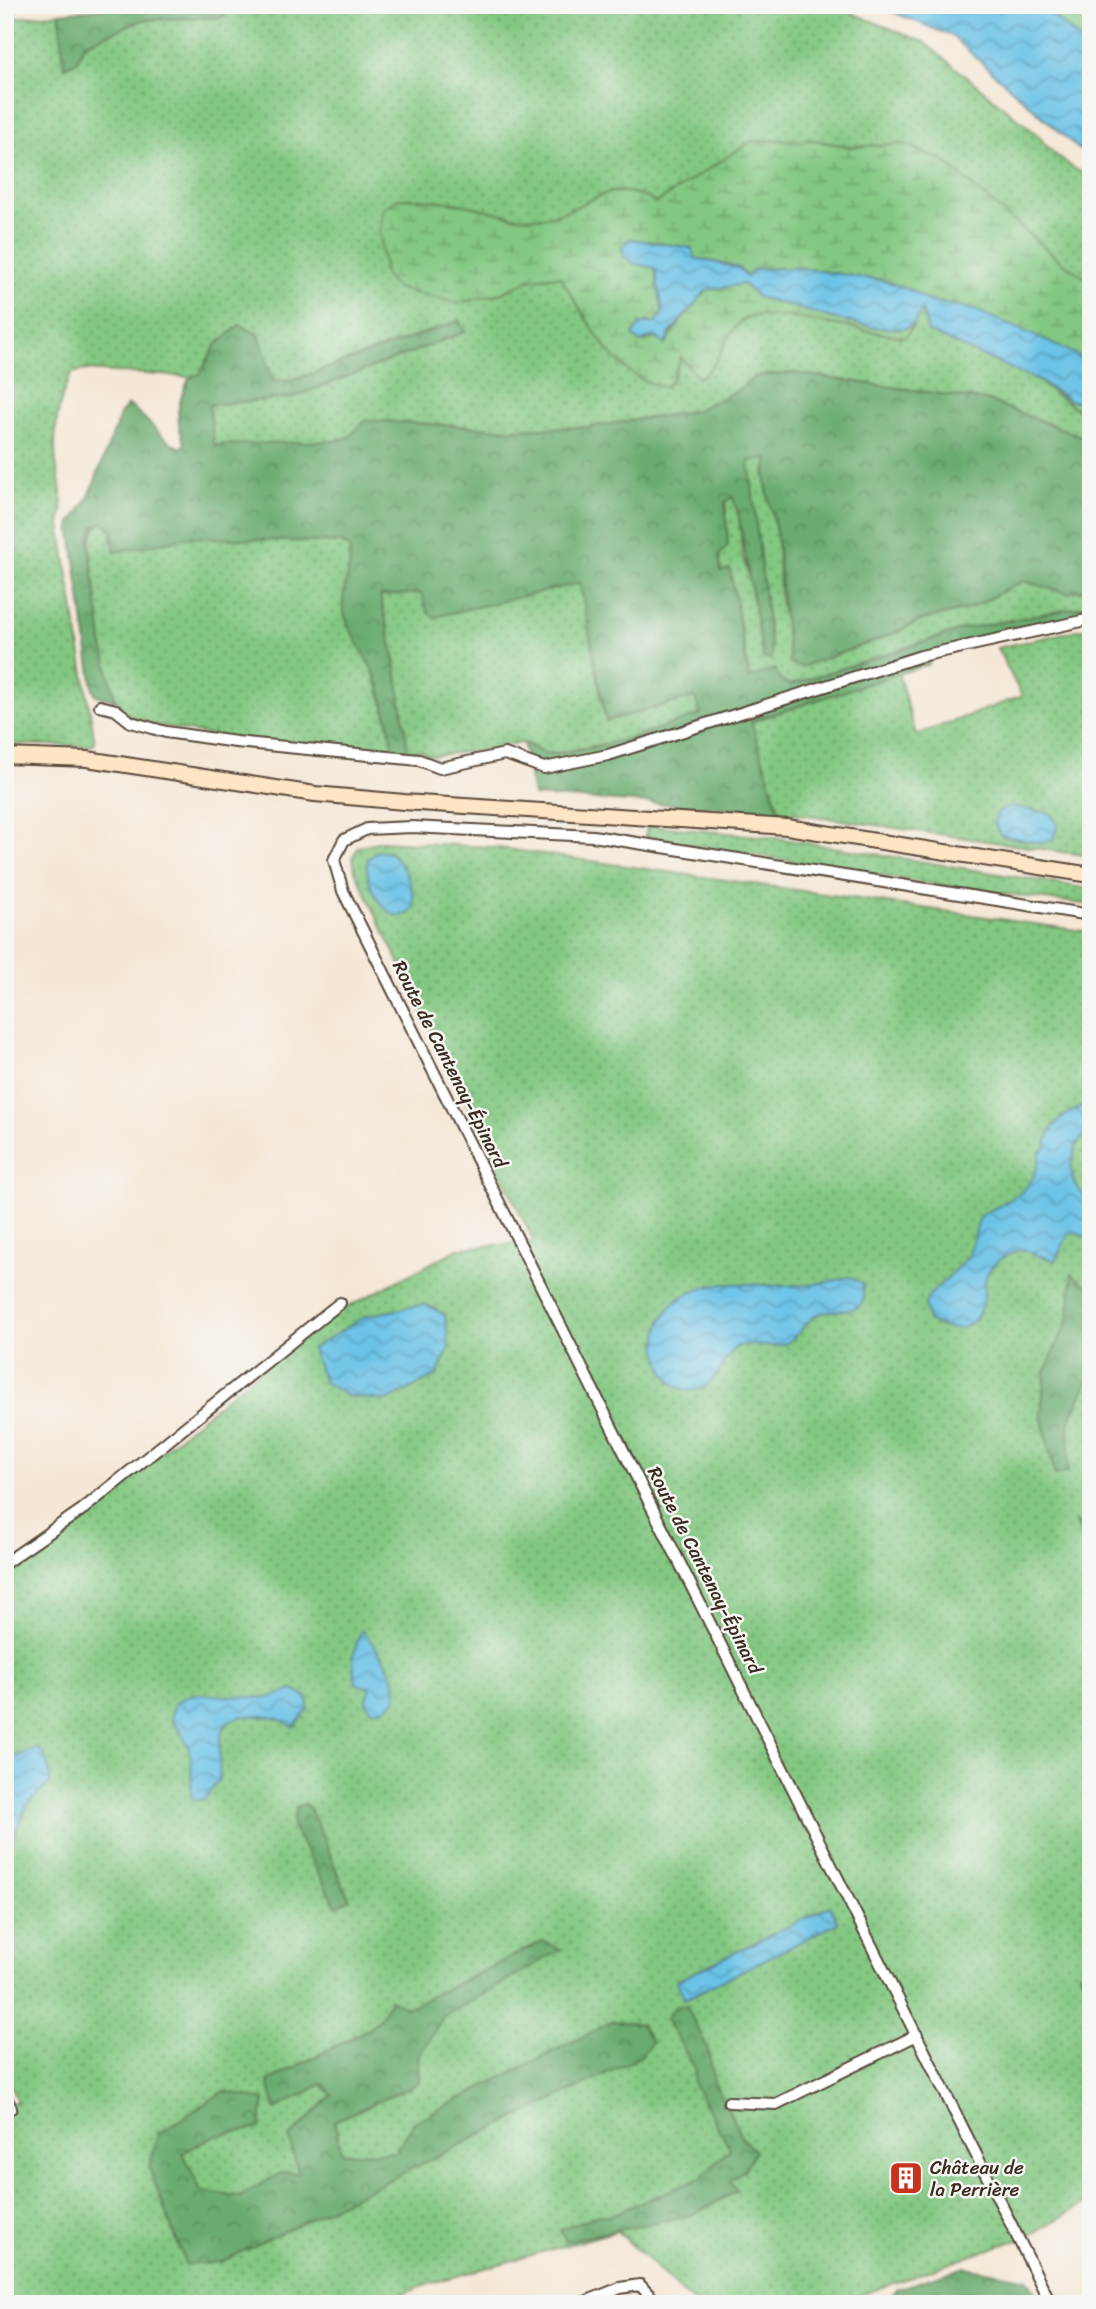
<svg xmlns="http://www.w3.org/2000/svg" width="1096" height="2309" viewBox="0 0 1096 2309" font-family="Sriracha,sans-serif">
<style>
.grass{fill:url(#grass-dots);stroke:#5f7950;stroke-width:2}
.forest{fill:url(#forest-crowns);stroke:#526b47;stroke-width:2}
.wetland{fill:url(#wetland-marsh);stroke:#5f7950;stroke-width:2}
.water{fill:url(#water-waves);stroke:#527682;stroke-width:2}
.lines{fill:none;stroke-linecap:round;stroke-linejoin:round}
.street-casing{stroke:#574639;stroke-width:14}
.secondary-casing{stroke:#574639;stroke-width:18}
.street{stroke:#fff;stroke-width:10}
.secondary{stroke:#fee5c5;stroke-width:14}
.labels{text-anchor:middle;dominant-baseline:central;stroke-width:5;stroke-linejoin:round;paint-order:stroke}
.street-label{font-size:19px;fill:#3b2a1e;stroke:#f6f6f2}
.poi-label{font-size:19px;fill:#3b2a1e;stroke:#f6f6f2;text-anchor:start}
</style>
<defs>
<pattern id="grass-dots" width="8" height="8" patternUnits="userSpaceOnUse" patternTransform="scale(1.75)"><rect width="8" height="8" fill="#83c882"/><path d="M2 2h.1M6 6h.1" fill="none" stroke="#6ca36a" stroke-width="1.8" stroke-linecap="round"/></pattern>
<pattern id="forest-crowns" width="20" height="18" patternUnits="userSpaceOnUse" patternTransform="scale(1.75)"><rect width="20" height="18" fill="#6aac70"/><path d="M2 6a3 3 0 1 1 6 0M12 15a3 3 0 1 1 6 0" fill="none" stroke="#588c5b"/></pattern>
<pattern id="wetland-marsh" width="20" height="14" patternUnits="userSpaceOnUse" patternTransform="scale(1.75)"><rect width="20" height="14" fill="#83c882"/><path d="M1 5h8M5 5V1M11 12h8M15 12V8" fill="none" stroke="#6ca36a"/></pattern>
<pattern id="water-waves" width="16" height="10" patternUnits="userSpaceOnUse" patternTransform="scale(1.75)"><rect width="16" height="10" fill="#6ac2e7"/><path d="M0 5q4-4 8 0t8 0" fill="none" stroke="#589ebb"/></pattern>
</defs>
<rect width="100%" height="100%" fill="#f6f6f2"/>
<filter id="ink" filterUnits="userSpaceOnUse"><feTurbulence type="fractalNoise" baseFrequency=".0143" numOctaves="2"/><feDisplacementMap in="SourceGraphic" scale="14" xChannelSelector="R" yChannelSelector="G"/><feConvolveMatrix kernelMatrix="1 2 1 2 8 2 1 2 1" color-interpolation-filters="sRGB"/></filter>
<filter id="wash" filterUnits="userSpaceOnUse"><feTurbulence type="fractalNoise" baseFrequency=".00686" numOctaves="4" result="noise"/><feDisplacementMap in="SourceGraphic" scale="28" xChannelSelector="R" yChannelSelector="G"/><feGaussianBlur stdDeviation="1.57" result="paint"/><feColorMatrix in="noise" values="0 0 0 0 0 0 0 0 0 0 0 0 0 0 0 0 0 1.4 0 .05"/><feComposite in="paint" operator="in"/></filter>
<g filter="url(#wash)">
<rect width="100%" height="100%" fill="#f5e7d5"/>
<g class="grass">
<path d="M 228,5 L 832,5 L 924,42 L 1039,136 C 1053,156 1069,166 1091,178 L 1091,282 L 1060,261 L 945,162 L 904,144 L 851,147 L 813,140 L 752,141 L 656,203 C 609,174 594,206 550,216 C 522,222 496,212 470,206 C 446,201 423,199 399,198 L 383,209 L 380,232 L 385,276 L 396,288 L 458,303 L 502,293 L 531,279 L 561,276 C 587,317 613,379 665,387 L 672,380 L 681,357 L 698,378 C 723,366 723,328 749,317 C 772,308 874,334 905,337 L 912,327 C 872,335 799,307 757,297 L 744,284 C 702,283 685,314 665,345 L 655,336 L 640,342 L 633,335 L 641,323 L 655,323 L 663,313 L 655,268 L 626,260 L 622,254 L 625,242 L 644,240 L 692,248 L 695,258 L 739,268 L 747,277 L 754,269 L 802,268 L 885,281 L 913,291 L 926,300 L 976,310 L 1076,354 L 1090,368 L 1079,401 L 1071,401 L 1043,385 L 1091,420 L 1091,440 L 989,401 L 794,373 L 756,376 L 737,391 L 694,411 L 589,427 L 507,429 L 366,420 L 349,437 L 336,441 L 214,446 L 209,404 L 291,398 L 465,332 L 459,321 L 294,380 L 272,381 L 259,335 L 240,325 L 216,345 L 200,375 L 190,377 L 85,370 L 72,373 C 60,395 55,422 55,448 C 55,475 67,497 60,525 L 95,743 L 92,746 L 5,744 L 5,19 L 60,13 L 64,67 L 77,61 L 84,44 L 142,20 L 223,17 Z"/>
<path d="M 769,457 L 764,474 L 777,536 L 780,600 L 801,667 L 886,637 L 922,620 L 971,608 L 1023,581 L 1067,593 L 1091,588 L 1091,605 L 964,629 L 790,685 L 750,679 L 730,570 L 721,571 L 719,555 L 728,545 L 725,501 L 733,497 L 739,517 L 743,557 L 772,659 L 748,461 Z"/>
<path d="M 103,522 L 112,530 L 111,542 L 191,537 L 341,543 L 349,547 C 353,572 340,597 347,622 C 351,635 363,647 369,660 C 381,689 387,719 394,749 L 391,753 C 348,750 148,735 125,712 C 104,691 100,625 96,595 C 93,571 80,537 103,522 Z"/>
<path d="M 580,582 L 606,721 L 695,697 L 701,715 L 630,739 L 556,753 L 542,753 L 528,744 L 517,743 L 477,751 L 428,756 L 421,750 L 406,751 L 395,661 L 380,595 L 422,593 L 428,612 L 434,617 Z"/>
<path d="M 1091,627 L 1091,856 L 779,811 L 751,722 L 898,673 L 916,735 L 1022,696 L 997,648 Z"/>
<path d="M 656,826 L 777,838 L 1091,889 L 1091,905 L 930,884 L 645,837 L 647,827 Z"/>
<path d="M 381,841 L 492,847 L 1091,932 L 1091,2200 L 1032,2234 L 835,2304 L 695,2304 L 617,2231 L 432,2283 L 375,2304 L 5,2304 L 5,2106 L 17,2101 L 5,2071 L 5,1571 L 51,1543 L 315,1324 L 460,1248 L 534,1242 L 355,871 L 353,857 L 358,847 Z"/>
</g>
<g class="forest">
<path d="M 228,5 L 223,17 L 142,20 L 84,44 L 77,61 L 64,67 L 60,13 L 106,8 Z"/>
<path d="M 459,321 L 465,332 L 291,398 L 209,405 L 214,445 L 336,441 L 349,437 L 366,420 L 507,429 L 589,427 L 694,411 L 737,391 L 756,376 L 794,373 L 989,401 L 1091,440 L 1091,588 L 1067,593 L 1023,581 L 971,608 L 922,620 L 886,637 L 801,667 L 790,663 C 783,621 781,580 777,538 C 774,511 761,486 768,458 L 749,461 L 772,659 L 763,659 L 739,517 L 733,497 L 725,502 L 728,545 L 719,555 L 721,571 L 730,569 L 749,678 L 775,669 L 781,681 L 791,685 L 964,629 L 1091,605 L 1091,617 L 928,653 L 929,664 L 751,721 L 779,811 L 533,796 L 523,743 C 531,744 534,750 542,753 C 566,761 673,724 701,714 L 695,697 L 606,721 L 580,583 L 434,617 L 428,612 L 421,593 L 380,596 L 395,661 L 407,743 L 406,751 L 391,753 L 394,749 C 389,726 385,702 377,680 C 370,659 343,624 343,606 C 342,584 353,573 349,547 L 341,543 L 191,537 L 115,552 L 112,530 L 103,522 L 95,527 L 89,540 L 102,641 L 115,701 L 96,695 L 93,689 L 70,525 L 89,496 L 121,413 L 128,405 C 148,417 160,440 181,448 L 185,444 C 174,418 177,402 190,377 L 200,374 L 216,345 L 240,325 L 259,335 L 273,381 L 294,380 Z"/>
<path d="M 1072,1274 L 1091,1289 L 1091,1375 L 1070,1420 L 1068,1471 L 1055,1475 L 1041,1414 L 1045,1372 L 1069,1318 Z"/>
<path d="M 1075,1521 L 1091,1533 L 1091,1559 Z"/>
<path d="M 306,1804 C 326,1833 332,1869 350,1899 L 336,1906 L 292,1825 L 296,1807 Z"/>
<path d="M 544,1941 L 560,1950 L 443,2017 L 418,2057 L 419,2083 L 334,2121 L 342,2153 L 395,2152 L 414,2122 L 613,2021 L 640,2024 L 652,2042 L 640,2057 L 221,2262 L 186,2265 L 149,2168 L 158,2134 L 224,2091 L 264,2100 L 260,2128 L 214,2136 L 183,2153 L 201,2191 L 239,2197 L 282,2172 L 298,2173 L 289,2138 L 332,2095 L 322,2084 L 275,2109 L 268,2081 L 370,2028 L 382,2015 L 390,1999 L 407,2008 Z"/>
<path d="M 1091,1959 L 1091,1990 L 1079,1973 Z"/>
<path d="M 686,2005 L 708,2049 L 714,2082 L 742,2138 L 755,2151 L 744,2170 L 730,2181 L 737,2191 L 695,2214 L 566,2241 L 560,2230 L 599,2215 L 608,2216 L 701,2178 L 730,2149 L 694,2084 L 695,2068 L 666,2019 L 675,2007 Z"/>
<path d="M 965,2267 L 1028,2279 L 1041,2304 L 886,2304 L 896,2289 Z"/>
</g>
<g class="wetland">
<path d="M 1041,5 L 1091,5 L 1091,50 Z"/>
<path d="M 813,140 L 851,147 L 904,144 L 945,162 L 1060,261 L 1091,282 L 1091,420 L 1039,381 L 1071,401 L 976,310 L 926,300 L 913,291 L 885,281 L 802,268 L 754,269 L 747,277 L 729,265 L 695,258 L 692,248 L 631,239 L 633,263 L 655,267 L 663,314 L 655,323 L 647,321 L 645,342 L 655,336 L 667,343 C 669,335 699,297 707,291 C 715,285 733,284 744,284 L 757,297 C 794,305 879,337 912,326 L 906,337 C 875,334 772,308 749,317 C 723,328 723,366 698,378 L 681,357 L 672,380 L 665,387 C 613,379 587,317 560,276 L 531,279 L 502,293 L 458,303 L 396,288 L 385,276 L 380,232 L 383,209 L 399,198 C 423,199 447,201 470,206 C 496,212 522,222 550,216 C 594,206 609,175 656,203 L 752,141 Z"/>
</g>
<g class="water">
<path d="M 875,5 L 1041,5 L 1091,50 L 1091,160 L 952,36 Z"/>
<path d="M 631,239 L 692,248 L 695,258 L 739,268 L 747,277 L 754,269 L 802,268 L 885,281 L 913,291 L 926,300 L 976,310 L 1076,354 L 1090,368 L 1079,401 L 1071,401 L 1039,381 L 928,332 L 922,310 L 912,326 C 878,338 795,305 757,297 L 744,284 L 707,290 L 670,333 L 665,345 L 655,336 L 640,342 L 633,335 L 641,323 L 655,323 L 663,313 L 655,268 L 633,263 L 622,254 L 622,246 Z"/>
<path d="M 1009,806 L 1050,813 L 1057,824 L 1054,838 L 1044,843 L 1001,836 L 994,822 L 997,813 Z"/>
<path d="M 378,851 L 391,853 C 404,865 417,891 413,909 C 390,935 361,879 368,859 Z"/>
<path d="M 1091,1103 L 1091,1129 L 1076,1145 L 1071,1167 L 1074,1183 L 1091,1206 L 1091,1254 L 1087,1238 L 1075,1232 L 1068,1235 L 1055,1261 L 1021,1249 C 1007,1255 993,1260 987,1275 C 983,1283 985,1293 983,1302 C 975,1332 953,1334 928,1321 L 925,1305 L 927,1298 L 969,1256 L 980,1216 C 1010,1198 1036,1195 1040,1152 L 1046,1147 C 1047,1122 1071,1110 1091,1103 Z"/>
<path d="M 850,1277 L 862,1284 C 871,1321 836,1305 818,1314 C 804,1321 799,1338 785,1344 C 770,1350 751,1341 736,1347 C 724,1358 720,1377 707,1385 C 665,1413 631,1324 686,1295 C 722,1277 749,1286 786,1286 C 808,1286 829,1282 850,1277 Z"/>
<path d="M 425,1304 L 445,1315 L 449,1348 L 437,1375 L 387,1401 L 348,1396 L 324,1382 L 312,1349 L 366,1316 Z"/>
<path d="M 362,1630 C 377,1649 399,1674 396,1699 L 384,1709 L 374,1711 L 366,1704 L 370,1688 L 357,1684 C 350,1662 353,1651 362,1630 Z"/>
<path d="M 293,1690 L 307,1697 L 308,1710 L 293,1727 C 282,1718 270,1716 256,1716 C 210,1713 222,1750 219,1780 L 203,1800 L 194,1800 L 191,1796 C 192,1761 195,1747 171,1719 L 175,1703 L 192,1694 L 268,1698 Z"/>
<path d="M 37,1748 C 47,1755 51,1771 50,1783 L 27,1805 L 14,1837 L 5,1836 L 5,1761 Z"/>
<path d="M 830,1906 L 838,1923 L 685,1999 L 676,1981 Z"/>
</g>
</g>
<g filter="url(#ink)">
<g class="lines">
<g class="street-casing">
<g id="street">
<path d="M 100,706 L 116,710 L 131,722 L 166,732 L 236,742 L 419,760 L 440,768 L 505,754 L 544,768 L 608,755 L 921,656 L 1091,619"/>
<path d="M 5,1563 L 83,1509 L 340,1303"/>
<path d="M 5,2095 L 11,2108"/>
<path d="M 729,2102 L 776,2104 L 917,2035"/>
<path d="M 580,2304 L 620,2288 L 640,2285 L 657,2304"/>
<path d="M 1051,2304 L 343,891 L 334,860 L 344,840 L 367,829 L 412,827 L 593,836 L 1091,915"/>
</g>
</g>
<g class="secondary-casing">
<path id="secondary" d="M 5,756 L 87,759 L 315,794 L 404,802 L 787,827 L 1091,875"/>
</g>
<use href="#street" class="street"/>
<use href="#secondary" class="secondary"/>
</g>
</g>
<defs>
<g id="building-square" transform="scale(1.75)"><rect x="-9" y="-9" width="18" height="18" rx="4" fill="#c8321e" stroke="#f6f6f2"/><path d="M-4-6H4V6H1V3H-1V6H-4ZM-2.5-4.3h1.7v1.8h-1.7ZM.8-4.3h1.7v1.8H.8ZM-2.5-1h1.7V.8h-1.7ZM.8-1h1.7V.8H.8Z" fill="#fff"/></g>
</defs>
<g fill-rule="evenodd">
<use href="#building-square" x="906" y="2178"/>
</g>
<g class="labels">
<g class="street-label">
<text transform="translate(450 1064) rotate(63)">Route de Cantenay-Épinard</text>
<text transform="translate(705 1570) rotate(63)">Route de Cantenay-Épinard</text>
</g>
<g class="poi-label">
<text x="930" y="2167">Château de<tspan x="930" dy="22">la Perrière</tspan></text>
</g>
</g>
<rect width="1096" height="2309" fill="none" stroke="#f6f6f2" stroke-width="28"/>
</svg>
